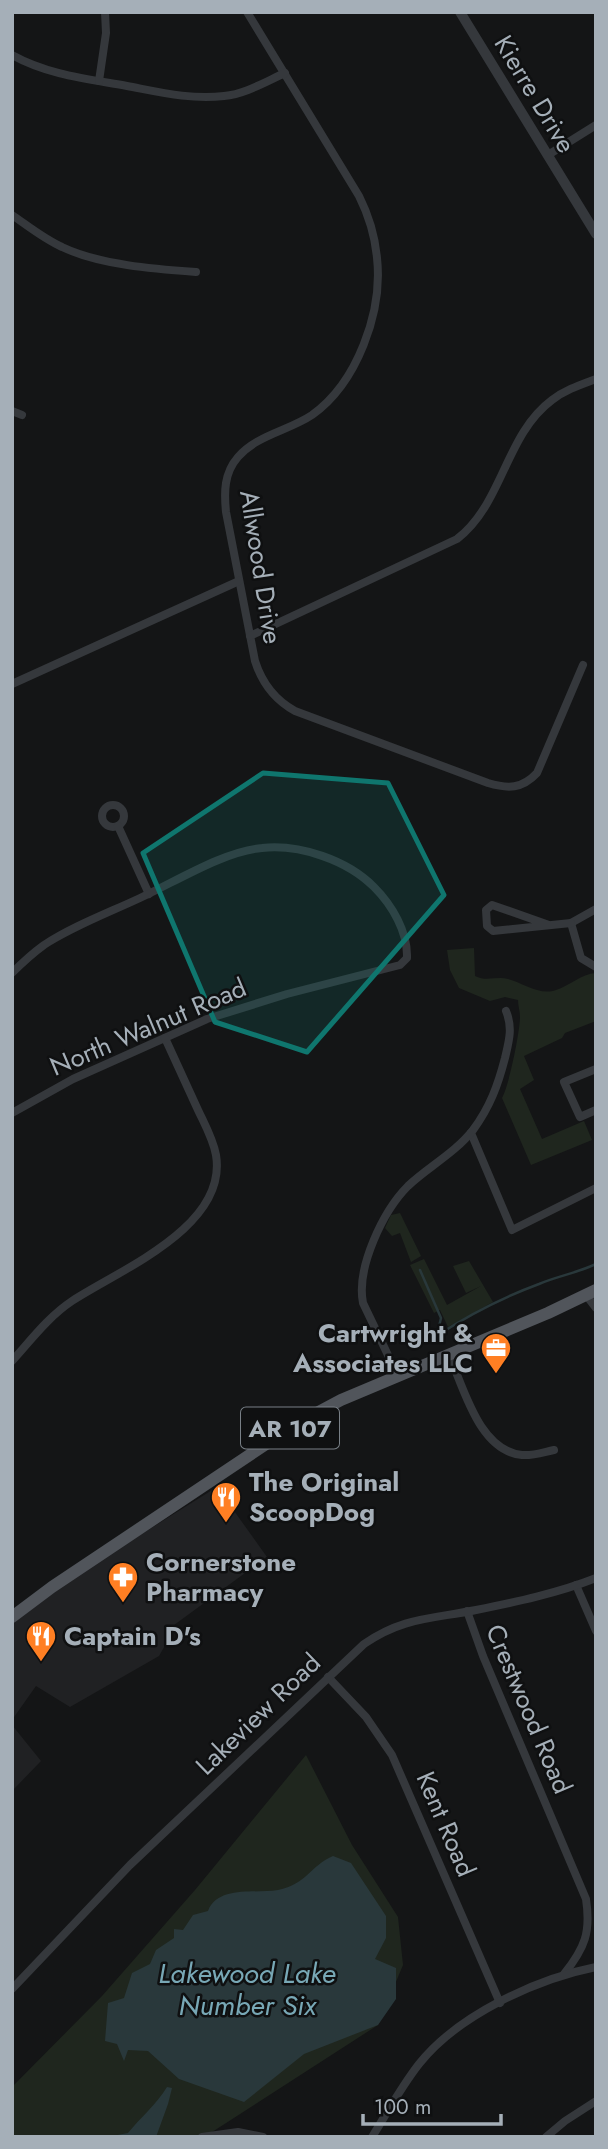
<svg xmlns="http://www.w3.org/2000/svg" width="608" height="2149" viewBox="0 0 608 2149" font-family="Jost,sans-serif">
<style>
.built{fill:#202123}
.green{fill:#1f261e}
.water{fill:#29383b}
.lines{fill:none;stroke-linecap:round;stroke-linejoin:round}
.stream{stroke:#29383b;stroke-width:2.5}
.minor{stroke:#35383c;stroke-width:8}
.tertiary{stroke:#35383c;stroke-width:10}
.primary{stroke:#51555b;stroke-width:12}
.marked{fill:#0f766e;fill-opacity:0.2;stroke:#0f766e;stroke-width:5;stroke-linejoin:round}
.labels{text-anchor:middle;dominant-baseline:central;stroke-width:5;stroke-linejoin:round;paint-order:stroke}
.shield{fill:#0f1011;stroke:#787f86;stroke-width:2}
.shield-label{font-size:24px;font-weight:bold;fill:#a5afb8}
.street-label{font-size:26px;fill:#a5afb8;stroke:#0f1011}
.poi-label{font-size:26px;font-weight:bold;fill:#a5afb8;stroke:#0f1011;text-anchor:start}
.water-label{font-size:28px;font-style:italic;fill:#78a8b6;stroke:#0f1011}
</style>
<rect width="100%" height="100%" fill="#141516"/>
<g class="built">
<path d="M 217,1487 L 267,1557 L 170,1628 L 167,1642 L 159,1656 L 70,1707 L 36,1686 L 12,1720 L 12,1618 L 23,1608 Z"/>
<path d="M 12,1725 L 41,1761 L 12,1791 Z"/>
</g>
<g class="green">
<path d="M 474,948 L 475,976 C 486,982 497,976 508,979 C 523,983 540,996 556,990 C 569,986 581,974 596,973 L 596,1021 L 565,1033 L 562,1038 L 524,1056 L 534,1080 L 520,1089 L 542,1139 L 584,1121 L 592,1140 L 531,1165 L 502,1098 C 509,1086 520,1031 520,1017 C 520,1011 518,1006 518,1000 L 505,997 L 490,1001 L 459,988 L 450,970 L 447,950 Z"/>
<path d="M 400,1213 L 421,1256 L 411,1262 L 400,1233 L 392,1236 L 385,1228 L 391,1215 Z"/>
<path d="M 424,1259 L 447,1305 L 481,1286 L 466,1293 L 453,1266 L 469,1261 L 493,1302 L 448,1327 L 440,1310 L 434,1313 L 410,1265 Z"/>
<path d="M 306,1755 L 352,1845 L 398,1917 L 403,1965 L 378,2025 L 209,2134 L 201,2137 L 12,2137 L 12,2087 L 102,1996 L 195,1890 Z"/>
</g>
<g class="water">
<path d="M 333,1856 L 351,1863 L 386,1916 L 386,1938 L 375,1959 L 396,1968 L 396,1999 L 378,2025 L 304,2054 L 244,2102 L 179,2079 L 148,2051 L 128,2050 L 124,2061 L 117,2044 L 105,2041 L 108,2003 L 124,1998 L 132,1973 L 150,1964 L 156,1950 L 174,1938 L 174,1929 L 183,1930 L 193,1915 L 208,1911 C 218,1885 256,1894 278,1890 C 307,1884 310,1866 333,1856 Z"/>
<path d="M 167,2087 L 172,2088 L 168,2104 L 156,2137 L 107,2137 L 128,2133 C 141,2117 156,2105 167,2087 Z"/>
</g>
<g class="lines">
<g class="stream">
<path d="M 420,1270 L 441,1318 L 437,1335"/>
<path d="M 438,1335 C 470,1314 504,1297 539,1284 C 558,1276 577,1273 596,1264"/>
</g>
<g class="minor">
<path d="M 247,12 L 359,196 C 369,216 375,236 377,258 C 383,312 357,383 312,415 C 288,431 257,435 238,457 C 224,473 224,492 226,512 L 255,661 C 262,683 275,700 295,711 L 488,783 C 508,789 522,789 537,773 L 583,665"/>
<path d="M 12,55 C 48,75 88,79 127,86 C 159,92 191,100 224,96 C 245,94 265,82 285,73"/>
<path d="M 99,81 L 106,33 L 105,12"/>
<path d="M 548,155 L 596,125"/>
<path d="M 12,215 C 28,226 44,239 62,247 C 100,265 154,269 196,272"/>
<path d="M 12,411 L 22,415"/>
<path d="M 250,636 L 457,539 C 503,504 505,435 552,400 C 565,390 580,385 596,379"/>
<path d="M 12,684 L 239,581"/>
<circle cx="113" cy="816" r="11"/>
<path d="M 118,826 L 149,894"/>
<path d="M 596,909 L 571,923 L 581,958 L 596,967"/>
<path d="M 549,925 L 492,905 L 486,910 L 487,926 L 493,931 L 571,923"/>
<path d="M 12,973 C 22,963 33,953 44,945 C 73,926 108,913 140,898 C 175,882 224,851 262,848 C 300,844 347,860 374,887 C 392,905 408,932 407,958 L 400,965 L 287,994 L 207,1019 L 73,1079 L 12,1113"/>
<path d="M 596,1069 L 564,1082 L 580,1117 L 596,1110"/>
<path d="M 471,1133 L 512,1230 L 596,1188"/>
<path d="M 586,1295 L 596,1308"/>
<path d="M 449,1355 C 464,1388 479,1451 522,1455 C 533,1456 544,1452 554,1450"/>
<path d="M 12,1361 C 31,1340 48,1317 72,1301 C 119,1270 228,1227 216,1155 C 213,1139 205,1125 198,1110 C 187,1086 176,1062 165,1038"/>
<path d="M 398,1376 L 363,1303 C 356,1268 383,1211 408,1186 C 428,1167 455,1153 473,1130 C 490,1107 498,1085 505,1058 C 509,1041 513,1028 506,1011"/>
<path d="M 576,1585 L 596,1631"/>
<path d="M 467,1611 L 483,1656 L 586,1899 C 591,1932 585,1948 564,1974"/>
<path d="M 328,1677 L 366,1717 L 392,1755 L 500,2003"/>
<path d="M 12,1989 L 130,1865 L 364,1644 C 403,1617 432,1619 476,1610 C 516,1602 558,1593 596,1578"/>
<path d="M 202,2137 L 238,2132 L 263,2137"/>
<path d="M 372,2137 C 387,2113 401,2087 419,2064 C 458,2015 536,1979 596,1967"/>
<path d="M 546,2137 L 565,2121 L 596,2101"/>
</g>
<path class="tertiary" d="M 460,12 L 596,234"/>
<path class="primary" d="M 12,1617 L 52,1587 L 296,1424 L 341,1400 L 548,1313 L 596,1290"/>
</g>
<path class="marked" d="M 263,773 L 388,783 L 444,895 L 307,1052 L 215,1022 L 143,853 Z"/>
<defs>
<g id="office-pin" transform="scale(1.575)"><path d="M0 17L-7.5 6A9.5 9.5 0 1 1 7.5 6Z" fill="#ff7f23" stroke="#0f1011"/><path d="M-6-3h4V-5.5h4V-3h4V5H-6ZM-1-4.5V-3h2v-1.5ZM-6 0V1H6V0Z" fill="#fff"/></g>
<g id="restaurant-pin" transform="scale(1.575)"><path d="M0 17L-7.5 6A9.5 9.5 0 1 1 7.5 6Z" fill="#ff7f23" stroke="#0f1011"/><path d="M-5-6h1v4h1v-4h1v4h1v-4h1v5L-1.5 .5V6h-2V.5L-5-1ZM5-6V6H3V1.5H1.5Q1.5-4 5-6Z" fill="#fff"/></g>
<g id="pharmacy-pin" transform="scale(1.575)"><path d="M0 17L-7.5 6A9.5 9.5 0 1 1 7.5 6Z" fill="#ff7f23" stroke="#0f1011"/><path d="M-2-6h4v4h4v4h-4v4h-4v-4h-4v-4h4Z" fill="#fff"/></g>
</defs>
<g fill-rule="evenodd">
<use href="#office-pin" x="496" y="1348"/>
<use href="#restaurant-pin" x="226" y="1497"/>
<use href="#pharmacy-pin" x="123" y="1577"/>
<use href="#restaurant-pin" x="41" y="1636"/>
</g>
<g class="labels">
<rect class="shield" x="241" y="1407.5" width="98" height="41" rx="5"/>
<g class="shield-label">
<text x="290" y="1428">AR 107</text>
</g>
<g class="street-label">
<text transform="translate(535 94) rotate(59)">Kierre Drive</text>
<text transform="translate(261 567) rotate(81)">Allwood Drive</text>
<text transform="translate(148 1027) rotate(-23)">North Walnut Road</text>
<text transform="translate(529 1709) rotate(67)">Crestwood Road</text>
<text transform="translate(258 1714) rotate(-44)">Lakeview Road</text>
<text transform="translate(446 1824) rotate(67)">Kent Road</text>
</g>
<g class="poi-label">
<text x="473" y="1333" text-anchor="end">Cartwright &amp;<tspan x="473" dy="30">Associates LLC</tspan></text>
<text x="249" y="1482">The Original<tspan x="249" dy="30">ScoopDog</tspan></text>
<text x="146" y="1562">Cornerstone<tspan x="146" dy="30">Pharmacy</tspan></text>
<text x="64" y="1636">Captain D's</text>
</g>
<g class="water-label">
<text x="247" y="1973">Lakewood Lake<tspan x="247" dy="32">Number Six</tspan></text>
</g>
</g>
<rect width="608" height="2149" fill="none" stroke="#a5afb8" stroke-width="28"/>
<path d="M363 2114v10h138v-10" fill="none" stroke="#a5afb8" stroke-width="3.5"/>
<text x="374" y="2114" font-size="21" fill="#a5afb8" stroke="#0f1011" stroke-width="5" paint-order="stroke">100 m</text>
</svg>
